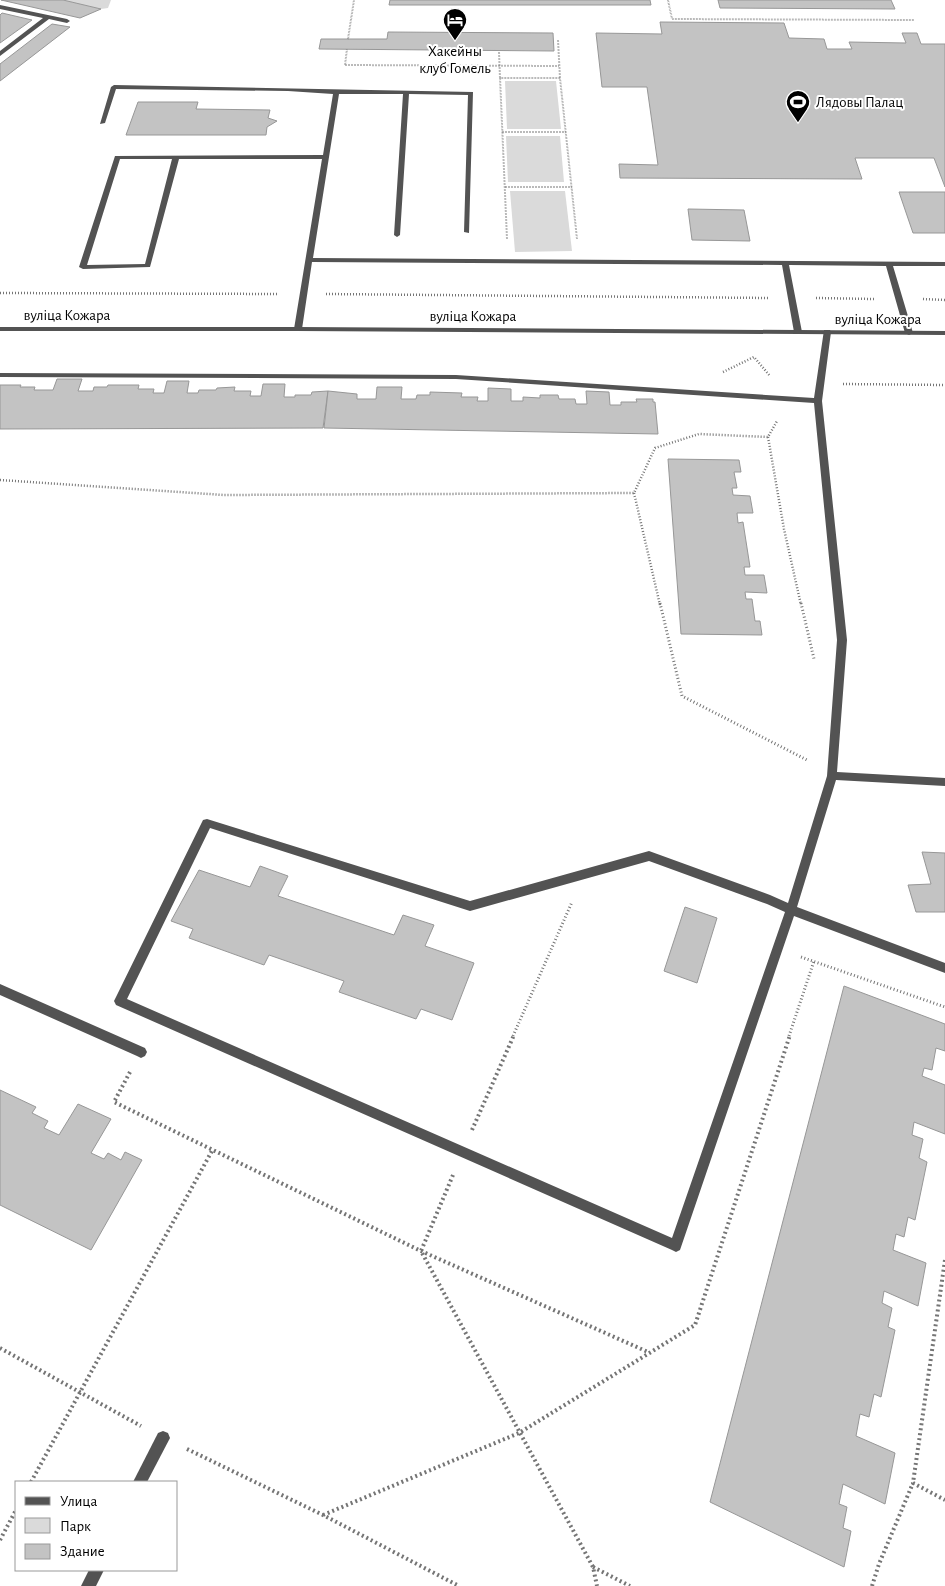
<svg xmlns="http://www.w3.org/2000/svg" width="945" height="1586" viewBox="0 0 945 1586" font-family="'Alegreya Sans',sans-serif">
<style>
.green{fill:#dadada}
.building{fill:#c3c3c3;stroke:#979797}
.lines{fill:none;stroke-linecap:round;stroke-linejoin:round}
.path-far3{stroke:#757575;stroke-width:2;stroke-dasharray:0.5 1;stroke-linecap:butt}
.path-far2{stroke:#757575;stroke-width:2.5;stroke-dasharray:1 2;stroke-linecap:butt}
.path-far1{stroke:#757575;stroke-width:3;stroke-dasharray:1 2.5;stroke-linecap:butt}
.path{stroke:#757575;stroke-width:4;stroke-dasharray:2 3;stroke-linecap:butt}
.service{fill:#535353;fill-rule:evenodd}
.minor{fill:#535353;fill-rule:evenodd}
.labels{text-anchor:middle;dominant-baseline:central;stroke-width:4;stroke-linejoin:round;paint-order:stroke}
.far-poi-label{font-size:15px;fill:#000;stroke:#fff}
.far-street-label{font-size:15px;fill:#000;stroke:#fff}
</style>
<rect width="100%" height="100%" fill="#fff"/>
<g class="green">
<path d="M 63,0 L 111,0 L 108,8 L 101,9 Z"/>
<path d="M 505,81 L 556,81 L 561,129 L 507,129 Z"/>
<path d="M 506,136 L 560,136 L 564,182 L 508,182 Z"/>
<path d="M 510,191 L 565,191 L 572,251 L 515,252 Z"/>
</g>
<g class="building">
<path d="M 1,0 L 63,0 L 101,9 L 80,18 Z"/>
<path d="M 390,0 L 650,0 L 651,5 L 389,5 Z"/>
<path d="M 718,0 L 891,0 L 895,9 L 720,8 Z"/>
<path d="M 2,13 L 32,20 L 0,43 L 0,15 Z"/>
<path d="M 660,22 L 784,23 L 789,38 L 824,39 L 827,49 L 852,49 L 849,42 L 906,43 L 902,33 L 917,33 L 921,44 L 945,44 L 945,187 L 934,158 L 855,158 L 862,179 L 620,178 L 619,164 L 658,165 L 647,87 L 602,87 L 596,33 L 662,34 Z"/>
<path d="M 52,24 L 70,27 L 0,81 L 0,64 Z"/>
<path d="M 388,32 L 553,33 L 554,51 L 319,49 L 321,39 L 387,39 Z"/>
<path d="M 138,102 L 198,102 L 196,109 L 270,110 L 268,118 L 277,121 L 267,127 L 266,135 L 126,135 Z"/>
<path d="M 899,192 L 945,192 L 945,233 L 913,233 Z"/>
<path d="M 688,209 L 744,210 L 750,241 L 692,240 Z"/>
<path d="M 57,379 L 82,379 L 78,391 L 93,391 L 94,387 L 107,387 L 108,385 L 139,385 L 138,389 L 154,389 L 153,393 L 164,393 L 167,381 L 189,381 L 187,393 L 198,393 L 199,390 L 216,390 L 217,388 L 235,387 L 234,391 L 251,391 L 250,396 L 261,396 L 263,384 L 285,384 L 284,397 L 295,397 L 295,395 L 311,395 L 312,392 L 328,391 L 323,428 L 0,429 L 0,385 L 21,385 L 20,387 L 35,387 L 34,390 L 53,390 Z"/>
<path d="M 377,387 L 402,387 L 401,399 L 416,399 L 417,395 L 430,395 L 430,392 L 462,393 L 461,397 L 478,397 L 477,401 L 488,401 L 488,388 L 511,389 L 511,401 L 523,401 L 523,397 L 540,398 L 540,395 L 558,395 L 559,399 L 575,399 L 576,404 L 587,404 L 586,391 L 609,392 L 610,405 L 621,405 L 621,402 L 637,402 L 636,399 L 653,399 L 653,402 L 655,402 L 658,434 L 324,428 L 328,391 L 357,394 L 357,399 L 376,399 Z"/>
<path d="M 668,459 L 739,460 L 741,472 L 734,472 L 737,488 L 732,488 L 733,495 L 750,496 L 753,513 L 737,513 L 738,523 L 743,522 L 750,567 L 744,567 L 745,575 L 764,575 L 767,593 L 745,592 L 746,599 L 752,599 L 755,621 L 760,621 L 762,635 L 681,634 Z"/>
<path d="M 922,852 L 945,853 L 945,912 L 916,912 L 908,885 L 931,884 Z"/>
<path d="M 260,866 L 288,876 L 278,896 L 394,935 L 403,915 L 434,925 L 425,946 L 474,963 L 452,1020 L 421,1009 L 416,1019 L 339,992 L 344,981 L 269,955 L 264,965 L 189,938 L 193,929 L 171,921 L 199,870 L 250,887 Z"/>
<path d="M 685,907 L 717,918 L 697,983 L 664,971 Z"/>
<path d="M 844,986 L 945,1024 L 945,1051 L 936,1048 L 932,1070 L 924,1068 L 922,1076 L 945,1085 L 945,1134 L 914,1122 L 912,1135 L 923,1139 L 919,1158 L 927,1162 L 915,1220 L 908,1217 L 904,1237 L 896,1234 L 893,1250 L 926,1263 L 918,1306 L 884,1291 L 882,1303 L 892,1308 L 888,1327 L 895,1330 L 881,1397 L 874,1394 L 869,1417 L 860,1414 L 856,1436 L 895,1453 L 885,1504 L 843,1484 L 839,1504 L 847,1507 L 843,1528 L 851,1531 L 844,1567 L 710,1502 Z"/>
<path d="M 0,1090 L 36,1107 L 32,1113 L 48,1121 L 44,1128 L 59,1135 L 78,1104 L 111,1119 L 91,1153 L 104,1159 L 108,1153 L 121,1160 L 125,1152 L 142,1160 L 91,1250 L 0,1205 Z"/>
</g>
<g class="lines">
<g class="path-far3">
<path d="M 668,0 L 672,19 L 914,20"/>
<path d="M 348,39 L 354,0"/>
<path d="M 558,40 L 560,78"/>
<path d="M 499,52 L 500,78"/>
<path d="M 345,65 L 559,66"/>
<path d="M 345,65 L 347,49"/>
<path d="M 502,132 L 566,132"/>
<path d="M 505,187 L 572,187"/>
<path d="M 507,239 L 500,78 L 560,78 L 577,239"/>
</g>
<g class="path-far2">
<path d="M 0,293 L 279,294"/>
<path d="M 326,294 L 769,298"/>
<path d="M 816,298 L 874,299"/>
<path d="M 923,299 L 945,300"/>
<path d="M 723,372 L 754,357 L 770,376"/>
<path d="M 843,384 L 945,385"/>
<path d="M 768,437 L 784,529 L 801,605"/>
<path d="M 0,480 L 224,495 L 634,493 L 655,448 L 699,434 L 768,437 L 777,421"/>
<path d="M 634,493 L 660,605"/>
</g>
<g class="path-far1">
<path d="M 660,603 L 682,696 L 807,760"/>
<path d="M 801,603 L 814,659"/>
<path d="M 801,957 L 945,1007"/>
<path d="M 513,1036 L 572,902"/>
<path d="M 789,1036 L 814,961"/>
</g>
<g class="path">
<path d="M 130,1072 L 114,1102 L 421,1251 L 648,1352"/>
<path d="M 472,1130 L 514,1035"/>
<path d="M 453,1175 L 421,1251 L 593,1567 L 597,1586"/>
<path d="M 945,1260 L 913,1483 L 945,1500"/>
<path d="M 0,1348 L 141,1426"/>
<path d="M 187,1449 L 323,1515 L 459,1586"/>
<path d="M 31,1482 L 213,1149"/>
<path d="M 323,1515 L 519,1433 L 695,1325 L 790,1035"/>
<path d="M 0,1540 L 16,1510"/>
<path d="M 593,1567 L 630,1586"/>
<path d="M 872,1586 L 879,1564 L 913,1483"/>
</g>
<g class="service">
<path d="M 0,5 L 67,19 L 70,21 L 67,23 L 49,19 L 0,56 L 0,51 L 43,18 L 0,9 Z"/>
<path d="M 114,85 L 473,92 L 469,233 L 464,232 L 468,95 L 409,94 L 400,235 L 397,237 L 394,235 L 403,94 L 339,94 L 313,258 L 945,262 L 945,266 L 893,266 L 913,333 L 909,335 L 905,333 L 886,266 L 789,265 L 802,332 L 798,334 L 794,332 L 782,265 L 312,262 L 302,329 L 298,331 L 294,329 L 322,159 L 179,159 L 150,267 L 83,269 L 79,267 L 115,156 L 323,155 L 333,94 L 288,91 L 116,89 L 105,123 L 100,124 L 111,87 ZM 120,159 L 172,159 L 145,264 L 87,265 Z"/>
<path d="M 824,330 L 830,330 L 831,332 L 822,401 L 847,640 L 837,772 L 945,778 L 945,786 L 836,780 L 797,907 L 945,963 L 945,973 L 794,916 L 680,1250 L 676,1252 L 672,1250 L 116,1005 L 114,1001 L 116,997 L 203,820 L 207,819 L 470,901 L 649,851 L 770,895 L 788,903 L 827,776 L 837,640 L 814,403 L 456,379 L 0,377 L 0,373 L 456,375 L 814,398 ZM 210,828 L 470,911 L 649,861 L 767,904 L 785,912 L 672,1238 L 127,999 Z"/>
<path d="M 0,984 L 145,1048 L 147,1052 L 145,1056 L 141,1058 L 137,1056 L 0,995 Z"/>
<path d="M 163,1431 L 168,1433 L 170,1438 L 147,1482 L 133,1482 L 158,1433 Z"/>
<path d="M 89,1570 L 104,1570 L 96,1586 L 81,1586 Z"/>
</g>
<path class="minor" d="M 0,327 L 298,327 L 945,331 L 945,335 L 298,331 L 0,331 Z"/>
</g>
<defs>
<g id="hotel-pin" transform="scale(1.25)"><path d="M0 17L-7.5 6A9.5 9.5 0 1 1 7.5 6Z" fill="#000" stroke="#fff"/><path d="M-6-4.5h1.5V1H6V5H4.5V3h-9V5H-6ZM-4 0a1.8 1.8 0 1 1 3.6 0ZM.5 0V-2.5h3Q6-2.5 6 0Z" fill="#fff"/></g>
<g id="stadium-pin" transform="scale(1.25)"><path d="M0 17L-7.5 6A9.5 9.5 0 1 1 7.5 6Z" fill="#000" stroke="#fff"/><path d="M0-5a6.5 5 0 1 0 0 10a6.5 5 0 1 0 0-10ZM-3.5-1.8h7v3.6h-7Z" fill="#fff"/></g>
</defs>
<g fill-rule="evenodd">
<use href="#hotel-pin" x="455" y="20"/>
<use href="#stadium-pin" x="798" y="102"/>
</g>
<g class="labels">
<g class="far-poi-label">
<text x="455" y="51">Хакейны<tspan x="455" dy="17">клуб Гомель</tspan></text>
<text x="816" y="102" text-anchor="start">Лядовы Палац</text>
</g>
<g class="far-street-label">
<text x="67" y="315">вуліца Кожара</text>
<text x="473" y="316">вуліца Кожара</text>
<text x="878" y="319">вуліца Кожара</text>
</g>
</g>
<rect x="15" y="1481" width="162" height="90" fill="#ffffff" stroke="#999999"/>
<rect x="25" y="1497" width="25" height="8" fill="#535353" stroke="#999999"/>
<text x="60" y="1506" font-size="15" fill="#000000">Улица</text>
<rect x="25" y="1518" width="25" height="15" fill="#dadada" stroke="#999999"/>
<text x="60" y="1531" font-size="15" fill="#000000">Парк</text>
<rect x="25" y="1544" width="25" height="15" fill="#c3c3c3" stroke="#999999"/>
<text x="60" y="1556" font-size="15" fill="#000000">Здание</text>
</svg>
